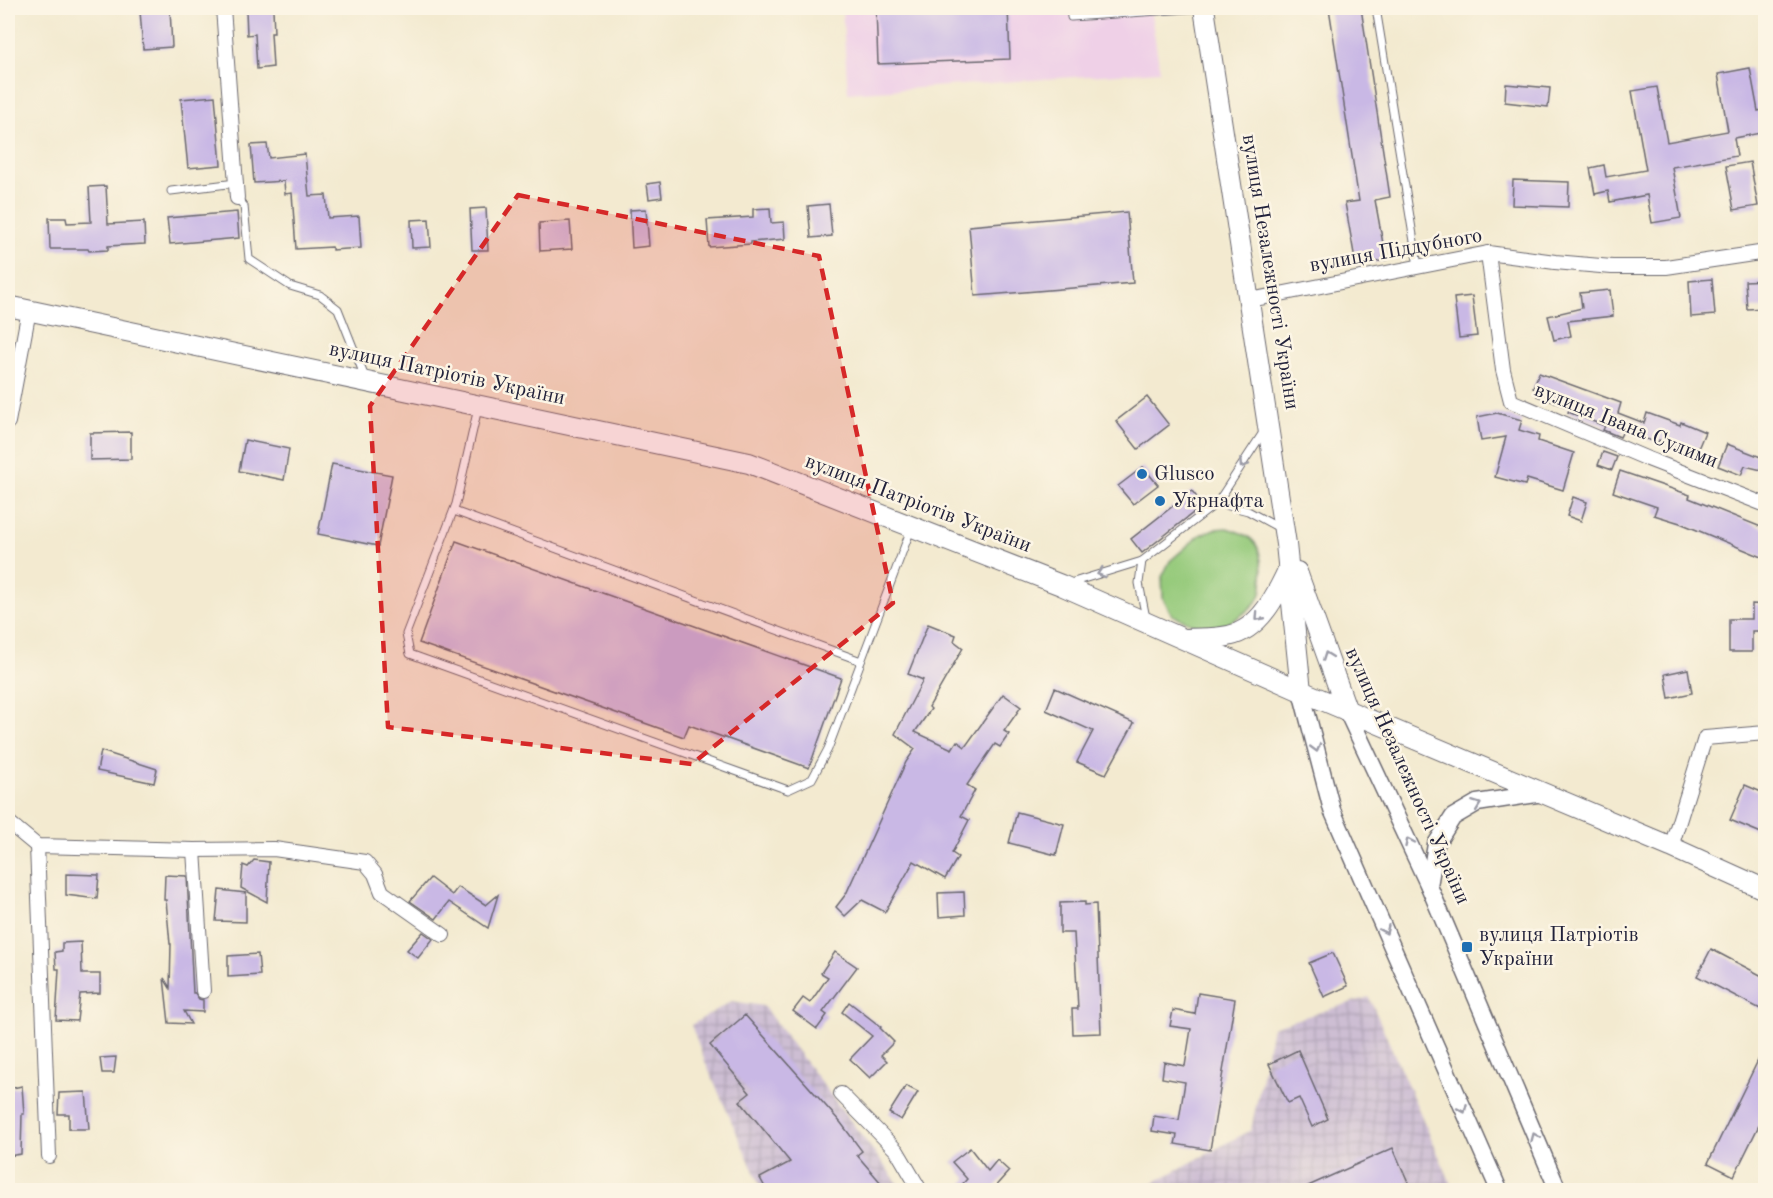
<svg xmlns="http://www.w3.org/2000/svg" width="1773" height="1198" viewBox="0 0 1773 1198" font-family="'Old Standard TT',serif">
<style>
.built{fill:#efd0e7}
.industrial{fill:url(#industrial-grid)}
.grass{fill:#96ca7c;stroke:#5c765c;stroke-width:1.5}
.building{fill:#c9b8e5}
.lines{fill:none;stroke-linecap:round;stroke-linejoin:round}
.service-casing{stroke:#6b686f;stroke-width:9}
.minor-casing{stroke:#6b686f;stroke-width:16}
.tertiary-casing{stroke:#6b686f;stroke-width:19}
.secondary-casing{stroke:#6b686f;stroke-width:22}
.service{stroke:#fff;stroke-width:7}
.minor{stroke:#fff;stroke-width:14}
.tertiary{stroke:#fff;stroke-width:16}
.secondary{stroke:#fff;stroke-width:20}
.oneway{stroke:#9c9ca7}
.marked{fill:#d62828;fill-opacity:0.2;stroke:#d62828;stroke-width:4.5;stroke-dasharray:12 8;stroke-linejoin:round}
.poi-dot{fill:#1f6fb2;stroke:#fcf5e5;stroke-width:2}
.labels{text-anchor:middle;dominant-baseline:central;stroke-width:5;stroke-linejoin:round;paint-order:stroke}
.street-label{font-size:21px;fill:#22223b;stroke:#fcf5e5}
.poi-label{font-size:21px;fill:#22223b;stroke:#fcf5e5;text-anchor:start}
</style>
<defs>
<pattern id="industrial-grid" width="8" height="8" patternUnits="userSpaceOnUse" patternTransform="scale(1.5)"><rect width="8" height="8" fill="#cdbed3"/><path d="M0 4h8M4 0v8" fill="none" stroke="#b0a3b6"/></pattern>
</defs>
<rect width="100%" height="100%" fill="#fcf5e5"/>
<filter id="ink" filterUnits="userSpaceOnUse"><feTurbulence type="fractalNoise" baseFrequency=".0167" numOctaves="2"/><feDisplacementMap in="SourceGraphic" scale="12" xChannelSelector="R" yChannelSelector="G"/><feConvolveMatrix kernelMatrix="1 2 1 2 8 2 1 2 1" color-interpolation-filters="sRGB"/></filter>
<filter id="wash" filterUnits="userSpaceOnUse"><feTurbulence type="fractalNoise" baseFrequency=".008" numOctaves="4" result="noise"/><feDisplacementMap in="SourceGraphic" scale="24" xChannelSelector="R" yChannelSelector="G"/><feGaussianBlur stdDeviation="1.35" result="paint"/><feColorMatrix in="noise" values="0 0 0 0 0 0 0 0 0 0 0 0 0 0 0 0 0 1.4 0 .05"/><feComposite in="paint" operator="in"/></filter>
<g filter="url(#wash)">
<rect width="100%" height="100%" fill="#f3ead0"/>
<path class="built" d="M 842,8 L 1150,8 L 1160,71 L 848,93 Z"/>
<g class="industrial">
<path d="M 1369,997 L 1454,1190 L 1140,1190 L 1251,1130 L 1272,1027 Z"/>
<path d="M 732,1001 L 763,1006 L 903,1190 L 762,1190 L 706,1064 L 691,1025 Z"/>
</g>
<path class="grass" d="M 1227,528 C 1236,531 1249,535 1255,543 C 1262,551 1265,588 1259,598 C 1250,612 1220,632 1204,629 L 1172,615 L 1163,598 L 1162,577 L 1170,561 L 1200,535 L 1214,529 Z"/>
<g id="blocks">
<g class="building">
<path d="M 876,8 L 1008,8 L 1010,59 L 878,64 Z"/>
<path d="M 1329,8 L 1361,8 L 1390,197 L 1375,200 L 1386,260 L 1356,265 L 1345,203 L 1359,201 Z"/>
<path d="M 170,9 L 172,47 L 143,49 L 140,11 Z"/>
<path d="M 273,9 L 274,33 L 271,33 L 273,67 L 257,69 L 255,34 L 247,35 L 246,10 Z"/>
<path d="M 1750,68 L 1758,111 L 1766,109 L 1766,132 L 1734,138 L 1737,156 L 1672,167 L 1681,218 L 1652,223 L 1647,195 L 1610,202 L 1608,191 L 1595,194 L 1590,168 L 1604,165 L 1606,177 L 1646,170 L 1632,91 L 1657,87 L 1667,142 L 1728,131 L 1718,74 Z"/>
<path d="M 1506,84 L 1550,88 L 1548,107 L 1505,102 Z"/>
<path d="M 215,96 L 221,165 L 188,168 L 181,99 Z"/>
<path d="M 267,144 L 269,158 L 305,154 L 309,196 L 326,195 L 328,218 L 359,216 L 361,248 L 332,250 L 332,247 L 296,249 L 292,193 L 285,194 L 284,181 L 254,183 L 251,145 Z"/>
<path d="M 1750,162 L 1758,206 L 1734,210 L 1726,166 Z"/>
<path d="M 1513,180 L 1569,182 L 1568,207 L 1512,205 Z"/>
<path d="M 660,182 L 662,197 L 649,199 L 647,184 Z"/>
<path d="M 106,186 L 108,224 L 144,222 L 145,244 L 108,246 L 108,250 L 89,251 L 88,249 L 50,249 L 49,218 L 66,218 L 67,223 L 91,222 L 89,187 Z"/>
<path d="M 829,204 L 832,236 L 811,238 L 808,206 Z"/>
<path d="M 486,208 L 488,250 L 472,250 L 470,209 Z"/>
<path d="M 770,208 L 771,223 L 784,222 L 785,239 L 751,242 L 751,244 L 709,247 L 707,220 L 753,217 L 753,209 Z"/>
<path d="M 646,209 L 649,246 L 632,248 L 630,210 Z"/>
<path d="M 237,212 L 239,238 L 170,244 L 167,218 Z"/>
<path d="M 1127,212 L 1133,283 L 975,296 L 969,226 Z"/>
<path d="M 429,219 L 431,247 L 412,248 L 411,220 Z"/>
<path d="M 570,221 L 572,249 L 540,251 L 539,223 Z"/>
<path d="M 1712,279 L 1715,315 L 1691,317 L 1689,281 Z"/>
<path d="M 1766,280 L 1766,308 L 1747,309 L 1745,281 Z"/>
<path d="M 1610,290 L 1613,316 L 1568,321 L 1571,336 L 1554,340 L 1548,316 L 1582,308 L 1580,293 Z"/>
<path d="M 1472,296 L 1477,336 L 1459,338 L 1454,298 Z"/>
<path d="M 1539,373 L 1621,403 L 1618,413 L 1644,423 L 1647,413 L 1680,425 L 1681,422 L 1705,432 L 1695,456 L 1659,440 L 1658,443 L 1623,431 L 1620,437 L 1603,430 L 1605,426 L 1568,412 L 1570,408 L 1537,396 L 1539,390 L 1533,388 Z"/>
<path d="M 1147,397 L 1169,425 L 1138,449 L 1116,421 Z"/>
<path d="M 1497,413 L 1522,420 L 1519,430 L 1539,436 L 1538,441 L 1574,453 L 1563,490 L 1527,479 L 1525,485 L 1495,477 L 1506,437 L 1481,441 L 1477,417 Z"/>
<path d="M 131,432 L 131,459 L 90,460 L 90,433 Z"/>
<path d="M 245,440 L 289,449 L 284,480 L 239,471 Z"/>
<path d="M 1727,444 L 1766,459 L 1766,471 L 1745,466 L 1741,475 L 1718,466 Z"/>
<path d="M 1603,452 L 1617,457 L 1612,470 L 1598,465 Z"/>
<path d="M 332,464 L 392,475 L 378,546 L 318,534 Z"/>
<path d="M 1143,467 L 1158,485 L 1133,504 L 1118,486 Z"/>
<path d="M 1620,471 L 1690,495 L 1689,498 L 1766,529 L 1766,549 L 1762,557 L 1680,523 L 1654,515 L 1657,507 L 1613,492 Z"/>
<path d="M 1192,491 L 1203,505 L 1142,553 L 1131,539 Z"/>
<path d="M 1573,497 L 1587,502 L 1581,521 L 1567,516 Z"/>
<path d="M 456,541 L 841,678 L 809,768 L 689,725 L 684,737 L 419,643 Z"/>
<path d="M 1752,604 L 1766,605 L 1765,631 L 1752,631 L 1752,652 L 1729,652 L 1729,619 L 1752,619 Z"/>
<path d="M 928,624 L 956,635 L 954,641 L 963,648 L 929,707 L 931,709 L 915,732 L 952,749 L 957,741 L 965,747 L 1003,694 L 1021,707 L 1004,731 L 1009,734 L 1000,747 L 995,744 L 967,785 L 975,790 L 961,816 L 969,820 L 952,853 L 958,857 L 945,879 L 914,861 L 885,912 L 862,900 L 845,916 L 836,907 L 846,894 L 906,762 L 915,749 L 895,734 L 923,680 L 908,674 Z"/>
<path d="M 1688,669 L 1692,693 L 1669,698 L 1665,674 Z"/>
<path d="M 1055,688 L 1134,723 L 1106,774 L 1077,762 L 1093,731 L 1046,710 Z"/>
<path d="M 101,751 L 157,769 L 154,783 L 97,771 Z"/>
<path d="M 1745,785 L 1766,794 L 1766,835 L 1730,820 Z"/>
<path d="M 1017,812 L 1064,824 L 1056,855 L 1009,843 Z"/>
<path d="M 254,860 L 269,862 L 267,902 L 241,888 L 243,865 L 248,867 Z"/>
<path d="M 66,874 L 99,875 L 97,899 L 66,895 Z"/>
<path d="M 165,875 L 187,876 L 193,993 L 195,993 L 199,999 L 203,1000 L 203,1012 L 184,1011 L 191,1024 L 169,1023 L 164,978 L 170,988 L 171,944 L 170,944 L 166,900 L 164,900 Z"/>
<path d="M 430,878 L 452,895 L 458,887 L 486,905 L 498,895 L 488,928 L 449,902 L 436,919 L 410,901 Z"/>
<path d="M 219,890 L 246,893 L 246,922 L 216,921 Z"/>
<path d="M 964,892 L 965,915 L 939,917 L 938,893 Z"/>
<path d="M 1085,902 L 1085,905 L 1096,904 L 1101,1033 L 1073,1034 L 1072,1009 L 1078,1009 L 1074,933 L 1060,933 L 1060,903 Z"/>
<path d="M 423,932 L 433,939 L 418,958 L 407,950 Z"/>
<path d="M 81,942 L 82,974 L 100,974 L 100,993 L 80,994 L 77,1021 L 56,1020 L 59,969 L 56,969 L 55,952 L 62,951 L 62,943 Z"/>
<path d="M 1711,949 L 1766,978 L 1766,1012 L 1697,976 Z"/>
<path d="M 835,952 L 857,967 L 823,1012 L 827,1015 L 817,1029 L 793,1011 L 803,998 L 810,1003 L 828,977 L 821,973 Z"/>
<path d="M 1333,953 L 1348,986 L 1324,997 L 1309,963 Z"/>
<path d="M 258,954 L 260,975 L 228,977 L 228,956 Z"/>
<path d="M 1198,993 L 1235,999 L 1210,1150 L 1175,1144 L 1177,1135 L 1152,1131 L 1154,1116 L 1179,1120 L 1185,1082 L 1162,1078 L 1164,1062 L 1185,1066 L 1191,1029 L 1170,1026 L 1173,1010 L 1195,1014 Z"/>
<path d="M 849,1002 L 881,1027 L 880,1028 L 894,1042 L 881,1055 L 887,1061 L 870,1078 L 850,1059 L 872,1036 L 842,1012 Z"/>
<path d="M 745,1015 L 841,1123 L 862,1151 L 857,1155 L 888,1191 L 767,1191 L 760,1178 L 790,1162 L 740,1101 L 750,1093 L 710,1045 Z"/>
<path d="M 1766,1044 L 1766,1111 L 1734,1176 L 1708,1163 Z"/>
<path d="M 1298,1050 L 1328,1119 L 1312,1127 L 1299,1098 L 1288,1103 L 1269,1064 Z"/>
<path d="M 116,1057 L 114,1073 L 102,1073 L 100,1058 Z"/>
<path d="M 22,1086 L 24,1114 L 22,1114 L 21,1154 L 8,1156 L 8,1089 Z"/>
<path d="M 906,1086 L 918,1092 L 901,1120 L 889,1113 Z"/>
<path d="M 86,1092 L 89,1129 L 69,1129 L 69,1114 L 58,1114 L 59,1093 Z"/>
<path d="M 970,1148 L 988,1171 L 997,1160 L 1009,1171 L 991,1191 L 956,1191 L 967,1179 L 952,1162 Z"/>
<path d="M 1393,1148 L 1412,1191 L 1297,1191 Z"/>
</g>
</g>
</g>
<g filter="url(#ink)">
<use href="#blocks" fill-opacity="0" stroke="#6b686f" stroke-width="1.5"/>
<g class="lines">
<g class="service-casing">
<g id="service">
<path d="M 1070,8 L 1071,17 L 1203,8"/>
<path d="M 1376,8 L 1418,266"/>
<path d="M 171,191 L 236,183"/>
<path d="M 237,198 L 244,206 L 249,259 L 290,286 L 320,295 L 338,309 L 366,380"/>
<path d="M 478,408 L 456,504 L 406,634 L 410,654 L 788,790 L 812,779 L 828,749 L 911,529"/>
<path d="M 1217,503 L 1248,511 L 1281,529"/>
<path d="M 454,511 L 861,661"/>
<path d="M 1142,561 L 1139,583 L 1146,618"/>
<path d="M 1067,584 L 1142,561 L 1217,503 L 1264,431"/>
</g>
</g>
<g class="minor-casing">
<g id="minor">
<path d="M 223,8 L 237,198"/>
<path d="M 1488,253 L 1503,370 L 1511,401 L 1648,459 L 1766,505"/>
<path d="M 1250,300 L 1488,253 L 1555,262 L 1612,267 L 1666,267 L 1766,252"/>
<path d="M 8,422 L 29,310"/>
<path d="M 8,822 L 37,846 L 194,850 L 274,849 L 365,862 L 375,874 L 382,892 L 443,935"/>
<path d="M 37,846 L 49,1156"/>
<path d="M 1671,847 L 1705,738 L 1766,733"/>
<path d="M 194,850 L 203,991"/>
<path d="M 841,1094 L 897,1151 L 920,1190"/>
</g>
</g>
<g class="tertiary-casing">
<g id="tertiary">
<path d="M 1301,691 L 1332,810 L 1499,1190"/>
<path d="M 1347,711 L 1429,886 L 1558,1190"/>
<path d="M 1429,886 L 1436,844 L 1453,817 L 1477,803 L 1543,793"/>
</g>
</g>
<g class="secondary-casing">
<g id="secondary">
<path d="M 1204,8 L 1286,544 L 1301,691"/>
<path d="M 8,306 L 749,463 L 1061,585 L 1301,691 L 1671,847 L 1766,890"/>
<path d="M 1297,572 L 1347,711"/>
<path d="M 1185,639 C 1199,638 1214,639 1228,636 C 1260,630 1277,594 1289,568"/>
</g>
</g>
<use href="#service" class="service"/>
<use href="#minor" class="minor"/>
<use href="#tertiary" class="tertiary"/>
<use href="#secondary" class="secondary"/>
</g>
<defs><path id="oneway-chevron" d="M-2-3.5L2.5 0L-2 3.5" fill="none" stroke-width="1.6" stroke-linecap="round" stroke-linejoin="round" transform="scale(1.5)"/></defs>
<g class="oneway">
<use href="#oneway-chevron" transform="translate(1243 464) rotate(124)"/>
<use href="#oneway-chevron" transform="translate(1101 573) rotate(163)"/>
<use href="#oneway-chevron" transform="translate(1259 617) rotate(132)"/>
<use href="#oneway-chevron" transform="translate(1327 656) rotate(-110)"/>
<use href="#oneway-chevron" transform="translate(1316 748) rotate(75)"/>
<use href="#oneway-chevron" transform="translate(1477 805) rotate(-21)"/>
<use href="#oneway-chevron" transform="translate(1409 842) rotate(-115)"/>
<use href="#oneway-chevron" transform="translate(1385 930) rotate(66)"/>
<use href="#oneway-chevron" transform="translate(1463 1109) rotate(66)"/>
<use href="#oneway-chevron" transform="translate(1535 1137) rotate(-113)"/>
</g>
</g>
<path class="marked" d="M 518,195 L 819,256 L 893,603 L 692,764 L 388,727 L 370,406 Z"/>
<g class="poi-dot">
<circle cx="1142" cy="474" r="6"/>
<circle cx="1160" cy="501" r="6"/>
<rect x="1461" y="941" width="12" height="12" rx="3"/>
</g>
<g class="labels">
<g class="street-label">
<text transform="translate(1396 251) rotate(-10)">вулиця Піддубного</text>
<text transform="translate(1270 272) rotate(81)">вулиця Незалежності України</text>
<text transform="translate(447 374) rotate(12)">вулиця Патріотів України</text>
<text transform="translate(1626 426) rotate(22)">вулиця Івана Сулими</text>
<text transform="translate(918 504) rotate(21)">вулиця Патріотів України</text>
<text transform="translate(1407 776) rotate(66)">вулиця Незалежності України</text>
</g>
<g class="poi-label">
<text x="1154" y="474">Glusco</text>
<text x="1172" y="501">Укрнафта</text>
<text x="1479" y="935">вулиця Патріотів<tspan x="1479" dy="24">України</tspan></text>
</g>
</g>
<rect width="1773" height="1198" fill="none" stroke="#fcf5e5" stroke-width="30"/>
</svg>
